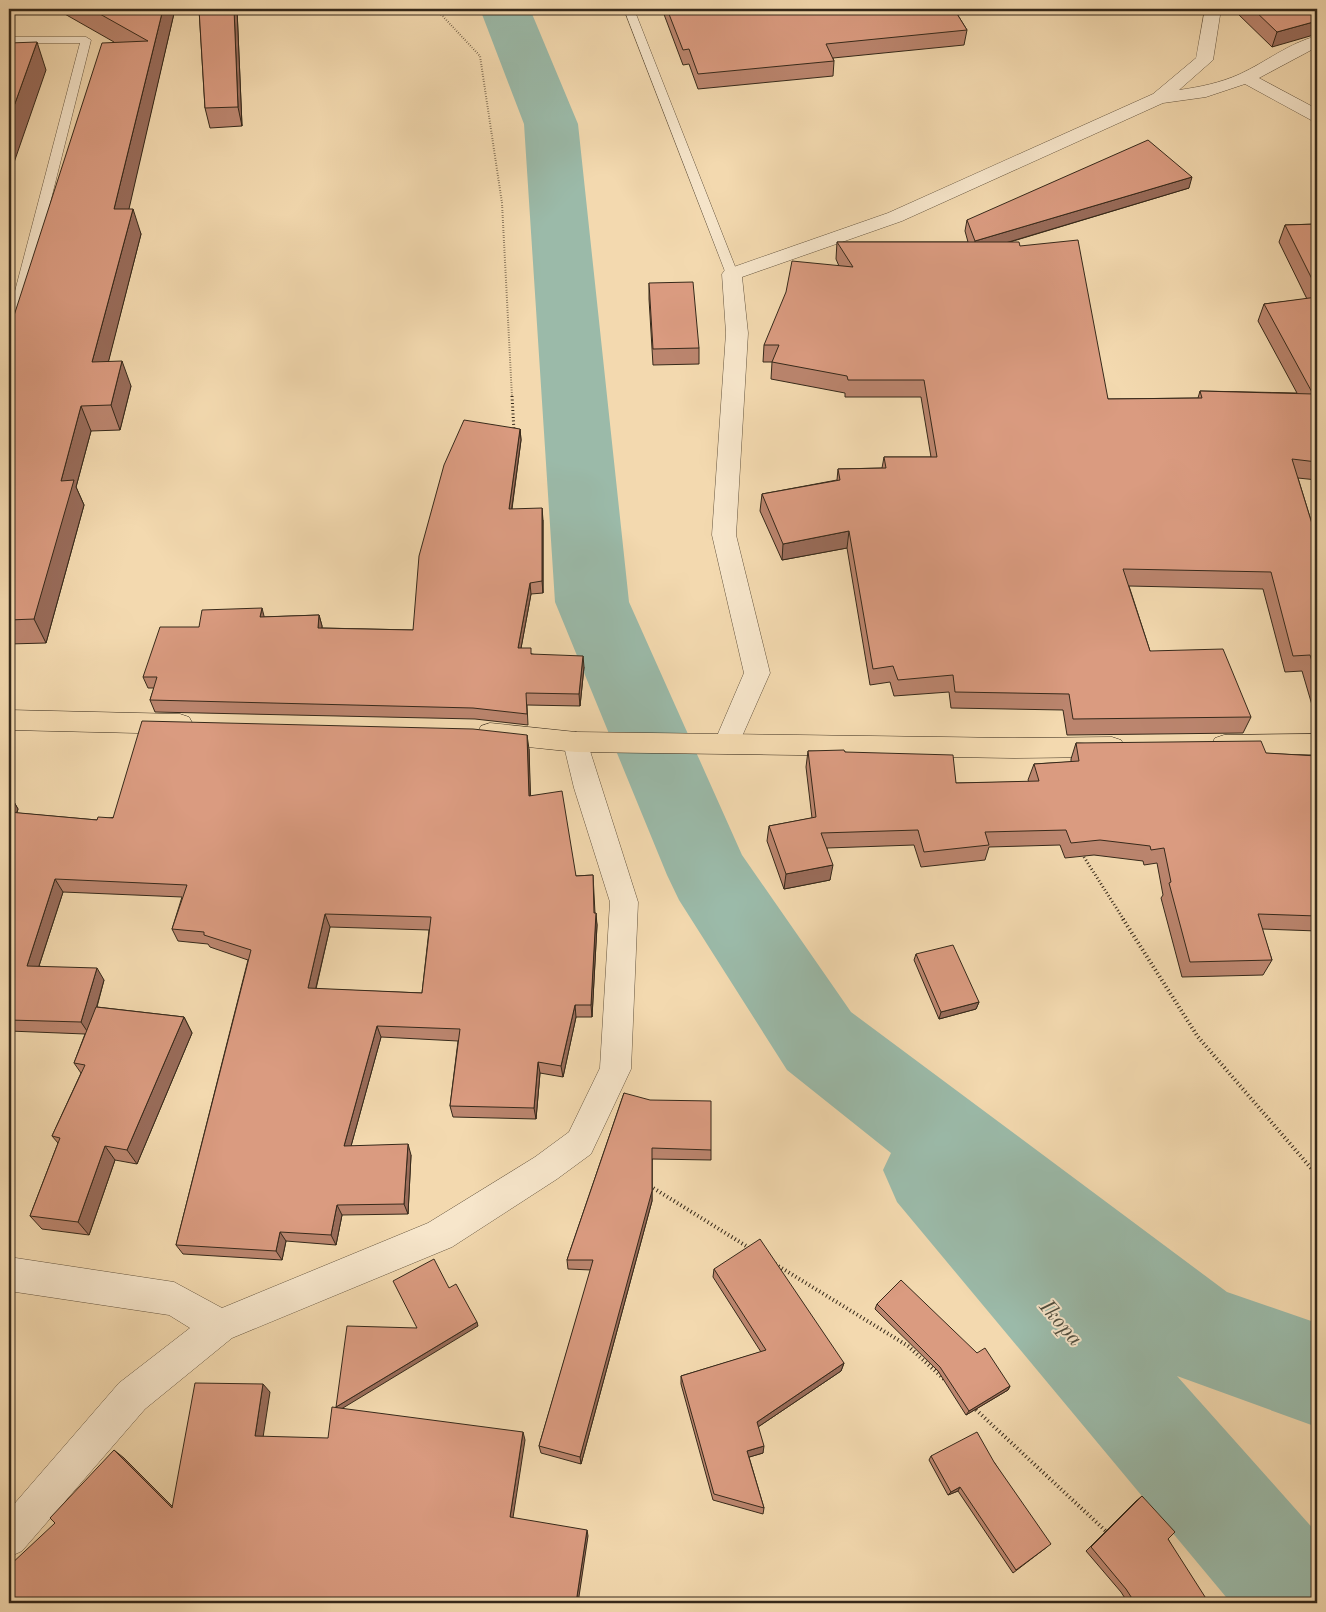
<svg xmlns="http://www.w3.org/2000/svg" width="1326" height="1612" font-family="'Old Standard TT',serif">
<style>
.lines{fill:none;stroke-linecap:round;stroke-linejoin:round}
.river{fill:#9bbaa9;fill-rule:evenodd}
.lane-casing{stroke:#65553f;stroke-width:1}
.street-casing{stroke:#65553f;stroke-width:1}
.primary-casing{stroke:#36291a;stroke-width:1}
.path-far2{stroke:#36291a;stroke-width:2;stroke-dasharray:0.5 2;stroke-linecap:butt}
.path-far1{stroke:#36291a;stroke-width:3;stroke-dasharray:1 2.5;stroke-linecap:butt}
.path{stroke:#36291a;stroke-width:4;stroke-dasharray:1 3;stroke-linecap:butt}
.lane{fill:#f7e6cb;fill-rule:evenodd}
.street{fill:#f7e6cb;fill-rule:evenodd}
.primary{fill:#f3d9af;fill-rule:evenodd}
.wall{fill:#bb856e;stroke:#36291a;fill-rule:evenodd}
.shaded-wall{fill:#996c5a;stroke:#36291a}
.building{fill:#da9b80;stroke:#36291a;fill-rule:evenodd}
.labels{text-anchor:middle;stroke-width:4;stroke-linejoin:round;paint-order:stroke}
.near-water-label{font-size:22px;font-style:italic;fill:#4f4d3e;stroke:#f7e6cb}
</style>
<rect width="100%" height="100%" fill="#f3d9af"/>
<filter id="stains"><feTurbulence type="fractalNoise" baseFrequency=".004" numOctaves="4"/><feColorMatrix values="0 0 0 0 .2 0 0 0 0 .09 0 0 0 0 .02 0 0 0 .5 -.17"/></filter>
<radialGradient id="worn" r=".72"><stop offset=".6" stop-color="#630" stop-opacity="0"/><stop offset="1" stop-color="#630" stop-opacity=".3"/></radialGradient>
<g class="lines">
<!-- river -->
<path class="river" d="M480,9H530L578,124L629,602L742,855L851,1012L1227,1292L1317,1323V1427L1177,1376L1317,1533V1603H1231L897,1202L883,1170L891,1153L787,1070L679,900L667,875L555,602L524,124Z"/>
<defs>
<path id="lane" d="M624,9H634L738,274L737,277H727L726,274Z
M9,37H86L91,40L16,339L9,343V314L80,43H9Z"/>
<path id="street" d="M1205,9H1221L1213,60L1179,90C1200,87 1220,83 1240,74C1266,62 1289,43 1317,36V47L1259,78L1317,109V121L1311,120L1245,84L1206,97L1163,103L902,221L742,277L748,333L736,535L770,673L736,750L727,753L718,750L714,743L744,673L712,535L726,333L722,274L725,270L888,213L1153,94L1196,58Z
M576,732L585,735L638,902L631,1069L591,1154L557,1179L452,1247L232,1338L145,1409L22,1551L9,1557V1510L119,1383L190,1328L169,1315L9,1291V1257L174,1282L222,1308L428,1223L535,1157L569,1132L600,1068L610,902L574,788L563,742L567,735Z"/>
<path id="primary" d="M9,710L180,714L189,717L193,724L189,731L180,734L9,730Z
M490,723L576,732L1014,738L1112,737L1121,740L1125,747L1121,754L1112,757L1014,758L576,752L490,743L481,740L477,733L481,726Z
M1317,734V754L1224,755L1215,752L1211,745L1215,738L1224,735Z"/>
</defs>
<!-- lane casing -->
<use href="#lane" class="lane-casing"/>
<!-- street casing -->
<use href="#street" class="street-casing"/>
<!-- primary casing -->
<use href="#primary" class="primary-casing"/>
<!-- path-far2 -->
<path class="path-far2" d="M436,9L480,56L502,203L512,397"/>
<!-- path-far1 -->
<path class="path-far1" d="M512,396L514,431
M1082,854L1124,920"/>
<!-- path -->
<path class="path" d="M1123,919L1198,1037L1317,1175
M650,1186L751,1249
M775,1264L908,1346L945,1380
M973,1407L1109,1534"/>
<!-- lane -->
<use href="#lane" class="lane"/>
<!-- street -->
<use href="#street" class="street"/>
<!-- primary -->
<use href="#primary" class="primary"/>
</g>
<!-- wall -->
<path class="wall" d="M56,9H175L128,209L141,234L108,362L131,386L120,430L91,431L76,487L84,505L46,643L9,644V331L114,42Z
M199,9H237L242,126L210,128L205,108Z
M662,9H954L967,30L964,45L833,58L834,61L833,76L698,89L689,64L683,65Z
M1238,9H1317L1272,47L1237,13Z
M1189,188L1010,242L1020,246L1108,399L1198,398L1200,391L1297,393L1258,321L1264,304L1307,299L1279,242L1285,225L1317,224V480L1298,478L1317,540V722L1302,671L1285,672L1263,589L1129,586L1150,651L1251,717L1243,733L1067,735L1063,710L951,708L949,692L894,696L890,682L870,685L847,548L782,560L760,511L762,494L837,480L838,469L882,468L884,457H931L921,397H845V393L771,379L772,362H763L764,345L839,266L836,259L837,242H968L965,231L967,220Z
M649,283L699,348V364L653,365L649,299Z
M520,429L521,440L512,509L543,520V593L531,594L521,648L532,654L584,667L580,706L527,705L528,725L475,719L155,712L150,700L154,688H148L143,677L199,627L264,617L319,615L322,626V628L413,630Z
M1076,743L1317,756V931L1262,929L1272,960L1263,975L1182,977L1161,898L1163,895L1157,863L1144,865L1143,861L1094,855L1065,858L1060,845L989,847L985,860L921,867L914,845L827,848L830,880L784,889L767,841L769,826L812,818L806,767L808,751L845,752L956,783L1029,782L1028,780L1034,764L1071,762V759Z
M529,749L530,795L576,876L593,875L595,913L597,925L592,1017H576L563,1077L540,1073L536,1119L453,1117L450,1106L458,1041L381,1037L351,1146L411,1155L408,1214L342,1215L336,1245L286,1241L282,1260L183,1254L176,1245L248,960L210,947L208,944L178,941L172,929L182,897L63,892L39,966L104,980L97,1007L184,1017L192,1033L137,1164L115,1160L89,1235L42,1229L30,1216L58,1143L52,1136L81,1073L74,1063L85,1034L9,1031V795H10L18,809L17,813L97,820ZM330,927L429,930L422,993L316,989Z
M916,954L979,1002L976,1009L939,1019L914,960Z
M624,1093L711,1150V1160L652,1159V1201L581,1464L541,1453L539,1446L591,1270L568,1269L567,1260Z
M714,1269L844,1363L841,1371L758,1427L763,1453L749,1457L764,1508L763,1514L713,1500L681,1384V1376L761,1352L713,1277Z
M877,1304L1010,1386L1008,1390L966,1415L938,1371L875,1309Z
M931,1456L994,1462L1047,1547L1013,1573L958,1491L948,1495L929,1460Z
M1142,1496L1168,1539L1203,1603H1128L1121,1592L1086,1551L1136,1501Z"/>
<!-- shaded-wall -->
<path class="shaded-wall" d="M163,9H175L123,235L114,209Z
M234,9H237L242,126L238,107Z
M1317,21V34L1272,47L1277,32Z
M37,42L46,70L9,177V120Z
M1192,177L1189,188L972,253L975,241Z
M133,209L141,234L102,387L92,362Z
M122,361L131,386L120,430L111,405Z
M81,406L91,431L76,487L84,505L46,643L34,619L61,481Z
M520,429L521,440L510,521L509,509Z
M542,508L543,520V593L542,581Z
M849,531L847,548L782,560L783,544Z
M530,583L531,594L519,659L518,648Z
M262,608L265,620L260,617Z
M319,615L322,626L321,640L318,628Z
M583,656L584,667L580,706L579,694Z
M527,735L529,749L531,809L529,796Z
M10,795L18,809L9,832V797Z
M833,865L830,880L784,889L786,874Z
M55,879L63,892L35,978L27,966Z
M596,913L597,925L592,1017L591,1005Z
M325,914L330,927L313,1000L308,988Z
M97,968L104,980L89,1034L81,1022Z
M979,1002L976,1009L939,1019L941,1012Z
M575,1005L576,1017L563,1077L561,1066Z
M184,1017L192,1033L137,1164L127,1150Z
M377,1026L381,1037L348,1157L344,1146Z
M538,1062L540,1073L536,1119L534,1108Z
M408,1144L411,1155L408,1214L404,1204Z
M105,1146L115,1160L89,1235L78,1222Z
M652,1159V1201L581,1464L580,1457Z
M337,1205L342,1215L336,1245L331,1235Z
M280,1232L286,1241L282,1260L276,1251Z
M477,1322L478,1326L338,1411L336,1407Z
M844,1363L841,1371L755,1429L757,1422Z
M263,1384L270,1392L262,1444L255,1436Z
M1010,1386L1008,1390L966,1415L969,1411Z
M523,1432L525,1440L512,1524L510,1517Z
M764,1446L763,1453L746,1458L747,1451Z
M114,1450L124,1458L181,1515L172,1508Z
M960,1487L958,1491L948,1495L951,1492Z
M587,1530L588,1536L578,1603H576Z"/>
<!-- building -->
<path class="building" d="M91,9H163L114,209H133L92,362L122,361L111,405L81,406L61,481L74,480L34,619L9,620V331L102,43L148,41Z
M199,9H234L238,107L205,108Z
M667,9H954L967,30L826,44L834,61L698,74L689,49L683,50Z
M1253,9H1317V21L1277,32Z
M37,42L9,120V43Z
M1148,140L1192,177L975,241L967,220Z
M1317,224V289L1285,225Z
M1078,240L1108,399L1202,398L1200,391L1313,394L1264,304L1317,297V462L1292,459L1317,540V677L1310,655L1293,656L1271,572L1123,569L1150,651L1223,649L1251,717L1073,719L1069,694L955,692L953,675L898,680L893,666L873,669L849,531L783,544L762,494L840,480L838,469L886,468L884,457H937L924,380H848L847,376L772,362L779,345H764L786,292L792,261L853,267L837,242H1019L1020,246Z
M693,282L699,348L653,349L649,283Z
M464,420L520,429L509,509L542,508V581L530,583L518,648H531V654L583,656L579,694L526,693L527,714L473,708L150,700L157,677H143L160,627H199L202,610L262,608L260,617L319,615L318,628L413,630L419,556L444,465Z
M142,721L473,729L527,735L529,796L562,791L576,876L593,875L594,913H596L591,1005H575L561,1066L538,1062L534,1108L450,1106L460,1029L377,1026L344,1146L408,1144L404,1204L337,1205L331,1235L280,1232L276,1251L176,1245L251,950L204,935V932L172,929L187,885L55,879L27,966L97,968L81,1022L9,1020V812L97,820L98,817L113,818ZM325,914L431,917L422,993L308,988Z
M1261,741L1266,753L1317,756V916L1258,914L1272,960L1190,962L1169,883L1171,882L1164,848L1151,850L1150,846L1100,840L1071,843L1066,830L985,832L989,845L924,852L918,830L821,833L833,865L786,874L769,826L816,817L808,751L844,750L845,752L953,755L956,783L1039,781L1034,764L1079,761L1076,743Z
M953,945L979,1002L941,1012L916,954Z
M96,1007L184,1017L127,1150L105,1146L78,1222L30,1216L60,1138L52,1136L85,1065L74,1063Z
M624,1093L650,1100L711,1101V1150L652,1148V1191L580,1457L539,1446L593,1260H567Z
M760,1239L844,1363L757,1422L764,1446L747,1451L764,1508L714,1494L681,1376L766,1350L714,1269Z
M434,1259L449,1288L456,1284L477,1322L336,1407L347,1326L417,1328L393,1281Z
M901,1280L977,1353L985,1348L1010,1386L969,1411L940,1367L877,1304Z
M195,1383L263,1384L255,1436L328,1438L332,1407L523,1432L510,1517L587,1530L576,1603H218L219,1598L214,1603H9V1566L55,1523L50,1518L114,1450L172,1508Z
M977,1432L994,1462L1051,1544L1016,1570L960,1487L951,1492L931,1456Z
M1142,1496L1175,1532L1168,1539L1207,1600L1203,1603H1135L1126,1589L1091,1547Z"/>
<g class="labels">
<!-- near-water labels -->
<g class="near-water-label">
<text transform="translate(1062 1322) rotate(49)" y="8">Ikopa</text>
</g>
</g>
<!-- margin -->
<rect width="1326" height="1612" fill="none" stroke="#f3d9af" stroke-width="30"/>
<rect x="10" y="10" width="1306" height="1592" fill="none" stroke="#36291a" stroke-width="2.5"/>
<rect x="15" y="15" width="1296" height="1582" fill="none" stroke="#36291a"/>
<rect width="100%" height="100%" filter="url(#stains)"/>
<rect width="100%" height="100%" fill="url(#worn)"/>
</svg>
